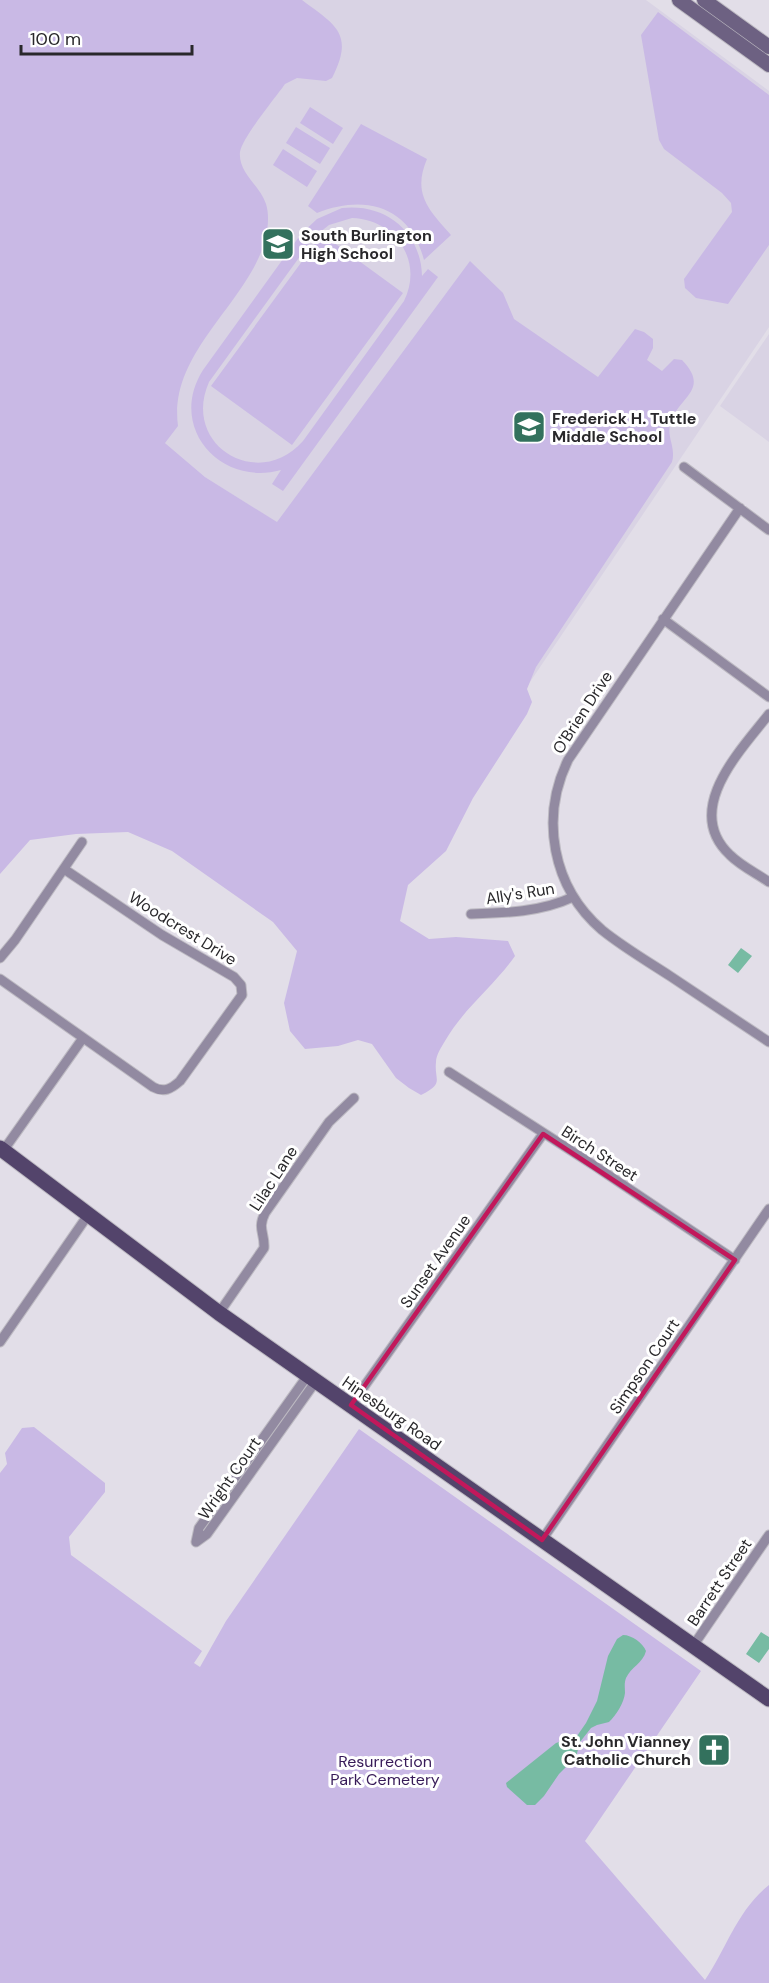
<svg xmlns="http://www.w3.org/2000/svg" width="769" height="1983" font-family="'DM Sans',sans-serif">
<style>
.built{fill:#d9d3e4}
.green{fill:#c9b9e5;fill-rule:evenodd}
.water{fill:#77bba3}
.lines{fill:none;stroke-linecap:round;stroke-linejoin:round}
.minor-casing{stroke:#bdbac2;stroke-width:11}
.secondary-casing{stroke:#bdbac2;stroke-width:16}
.primary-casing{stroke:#bdbac2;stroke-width:17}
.minor{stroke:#928aa1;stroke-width:9}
.secondary{stroke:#6d6182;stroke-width:14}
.primary{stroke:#53446b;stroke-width:15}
.marked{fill:none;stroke:#c2185b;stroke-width:4.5;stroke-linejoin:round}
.labels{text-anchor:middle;stroke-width:6;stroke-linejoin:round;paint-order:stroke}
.poi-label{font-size:16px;font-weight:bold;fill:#29282b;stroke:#fff;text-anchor:start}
.street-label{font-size:16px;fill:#29282b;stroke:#fff}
.park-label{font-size:16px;fill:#371a58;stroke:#fff}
</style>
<rect width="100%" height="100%" fill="#e2dee8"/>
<!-- built -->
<path class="built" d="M107,0H646L769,91V327L528,685L284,527L205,477L132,415Z
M769,334V442L720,406Z"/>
<!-- green -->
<path class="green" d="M0,0H302C335,25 355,33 332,78L326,81L297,78L285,84C276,97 242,138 240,152C238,173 260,185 266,204C271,220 266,242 259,257C234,313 169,359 178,426L165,443L205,477L277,522L470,261L503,293L514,319L598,377L635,329L644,332L653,339V348L647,360L662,371L674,359L682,360C712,391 676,397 670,425C667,438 676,448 672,462L536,667L527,689L532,702L527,714L473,798L446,851L408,885L400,921L429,939L456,937L508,941L515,956C494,986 464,1008 445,1041C442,1046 436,1055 436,1062C434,1081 445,1083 421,1095L409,1088L396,1078L372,1044L358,1040L338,1046L305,1049L290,1031L284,1003L297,951L273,922L172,851L128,832L76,834L30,840L0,874Z
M658,12L769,95V245L728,304L696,298L685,288L684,279L732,212L731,203L722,193L664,149L659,140L641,35Z
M310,107L343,128L333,144L300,123Z
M361,124L427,159C412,194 429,210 451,235L424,260C410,206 365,194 317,213L308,206Z
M296,127L330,148L320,164L286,143Z
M283,149L317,171L307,187L273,165Z
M342,208C386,203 421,232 422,276L428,269L438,277L283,491L272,484L281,470C220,487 167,427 203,370L301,234L317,219ZM352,218C395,219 424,261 404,301L303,441C258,492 181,445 209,382L314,237L329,225Z
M322,234L403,293L292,445L211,386Z
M34,1427L105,1483V1492L69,1537L71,1555L202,1651L194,1663L200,1667L226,1621L359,1429L701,1671L585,1841L705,1980C726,1949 738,1909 769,1885V1983H0V1473L7,1464L5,1453L22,1428Z"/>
<!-- water -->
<path class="water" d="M741,948L752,956L738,973L728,965Z
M761,1632L769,1637V1649L759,1663L746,1654Z
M623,1635C632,1635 643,1643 646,1651C643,1663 631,1667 626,1678C624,1684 625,1687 625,1693C624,1703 616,1715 609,1722L597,1725L591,1728L580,1742L576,1757L559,1774L544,1796L535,1805H527L507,1787L506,1783L556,1743L577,1736L586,1723L597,1701L608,1656L617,1639Z"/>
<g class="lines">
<defs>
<path id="minor" d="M684,467L769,530
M740,508L568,760C540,818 552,887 602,930C623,947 647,961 670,976C703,998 736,1020 769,1042
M663,619L769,697
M769,714C740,751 682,810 730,855C741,866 756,873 769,882
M471,914C505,913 541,912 573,897
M0,958L15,940L82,842
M0,979L153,1087C164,1093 171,1089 180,1081L242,995L241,985L234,977L162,935L64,869
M449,1072L595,1166L735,1260
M3,1151L83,1038
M219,1313L264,1248C265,1233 257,1229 265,1213L329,1122L354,1098
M0,1342L88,1215
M351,1405L543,1134
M542,1540L769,1209
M196,1542L199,1528L308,1375
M196,1542L207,1534L316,1381
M693,1646L769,1535"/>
<path id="secondary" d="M679,0L769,65
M704,0L769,47"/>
<path id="primary" d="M0,1148L219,1313L769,1699"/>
</defs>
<!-- minor casing -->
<use href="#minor" class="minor-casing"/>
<!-- secondary casing -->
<use href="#secondary" class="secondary-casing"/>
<!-- primary casing -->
<use href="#primary" class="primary-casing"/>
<!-- minor -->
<use href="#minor" class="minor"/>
<!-- secondary -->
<use href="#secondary" class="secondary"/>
<!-- primary -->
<use href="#primary" class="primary"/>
</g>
<!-- marked area -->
<path class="marked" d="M543,1134L735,1260L542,1540L351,1405Z"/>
<!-- icons -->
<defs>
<symbol id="school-square" viewBox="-11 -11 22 22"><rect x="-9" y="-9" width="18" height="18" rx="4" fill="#33715d" stroke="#fff"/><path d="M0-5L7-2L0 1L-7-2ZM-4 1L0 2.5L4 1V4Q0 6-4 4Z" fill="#fff"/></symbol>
<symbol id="church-square" viewBox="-11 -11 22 22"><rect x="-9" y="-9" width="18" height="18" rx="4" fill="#33715d" stroke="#fff"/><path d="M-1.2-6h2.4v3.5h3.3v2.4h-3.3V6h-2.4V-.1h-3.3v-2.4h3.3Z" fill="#fff"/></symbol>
</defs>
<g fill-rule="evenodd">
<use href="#school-square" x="259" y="225" width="38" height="38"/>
<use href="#school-square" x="510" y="408" width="38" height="38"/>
<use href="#church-square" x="695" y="1731" width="38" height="38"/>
</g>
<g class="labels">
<!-- poi labels -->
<g class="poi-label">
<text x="301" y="241">South Burlington<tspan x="301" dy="18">High School</tspan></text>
<text x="552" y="424">Frederick H. Tuttle<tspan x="552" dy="18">Middle School</tspan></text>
<text x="691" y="1747" text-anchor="end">St. John Vianney<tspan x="691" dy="18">Catholic Church</tspan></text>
</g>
<!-- street labels -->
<g class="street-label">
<text transform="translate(582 712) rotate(-57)" y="6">O'Brien Drive</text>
<text transform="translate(520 893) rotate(-9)" y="6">Ally's Run</text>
<text transform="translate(183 928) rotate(32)" y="6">Woodcrest Drive</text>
<text transform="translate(600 1153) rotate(33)" y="6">Birch Street</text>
<text transform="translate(273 1178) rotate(-57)" y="6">Lilac Lane</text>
<text transform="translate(435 1261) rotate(-55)" y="6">Sunset Avenue</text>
<text transform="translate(644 1366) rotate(-56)" y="6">Simpson Court</text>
<text transform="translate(392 1413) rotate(35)" y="6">Hinesburg Road</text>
<text transform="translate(229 1478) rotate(-55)" y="6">Wright Court</text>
<text transform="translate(719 1582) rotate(-56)" y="6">Barrett Street</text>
</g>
<!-- park labels -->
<g class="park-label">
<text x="385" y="1767">Resurrection<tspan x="385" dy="18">Park Cemetery</tspan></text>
</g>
</g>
<!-- scale -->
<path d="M21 45v9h171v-9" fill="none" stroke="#29282b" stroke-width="3"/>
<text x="30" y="45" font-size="18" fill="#29282b" stroke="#ffffff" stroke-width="4.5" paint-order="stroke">100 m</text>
</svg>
